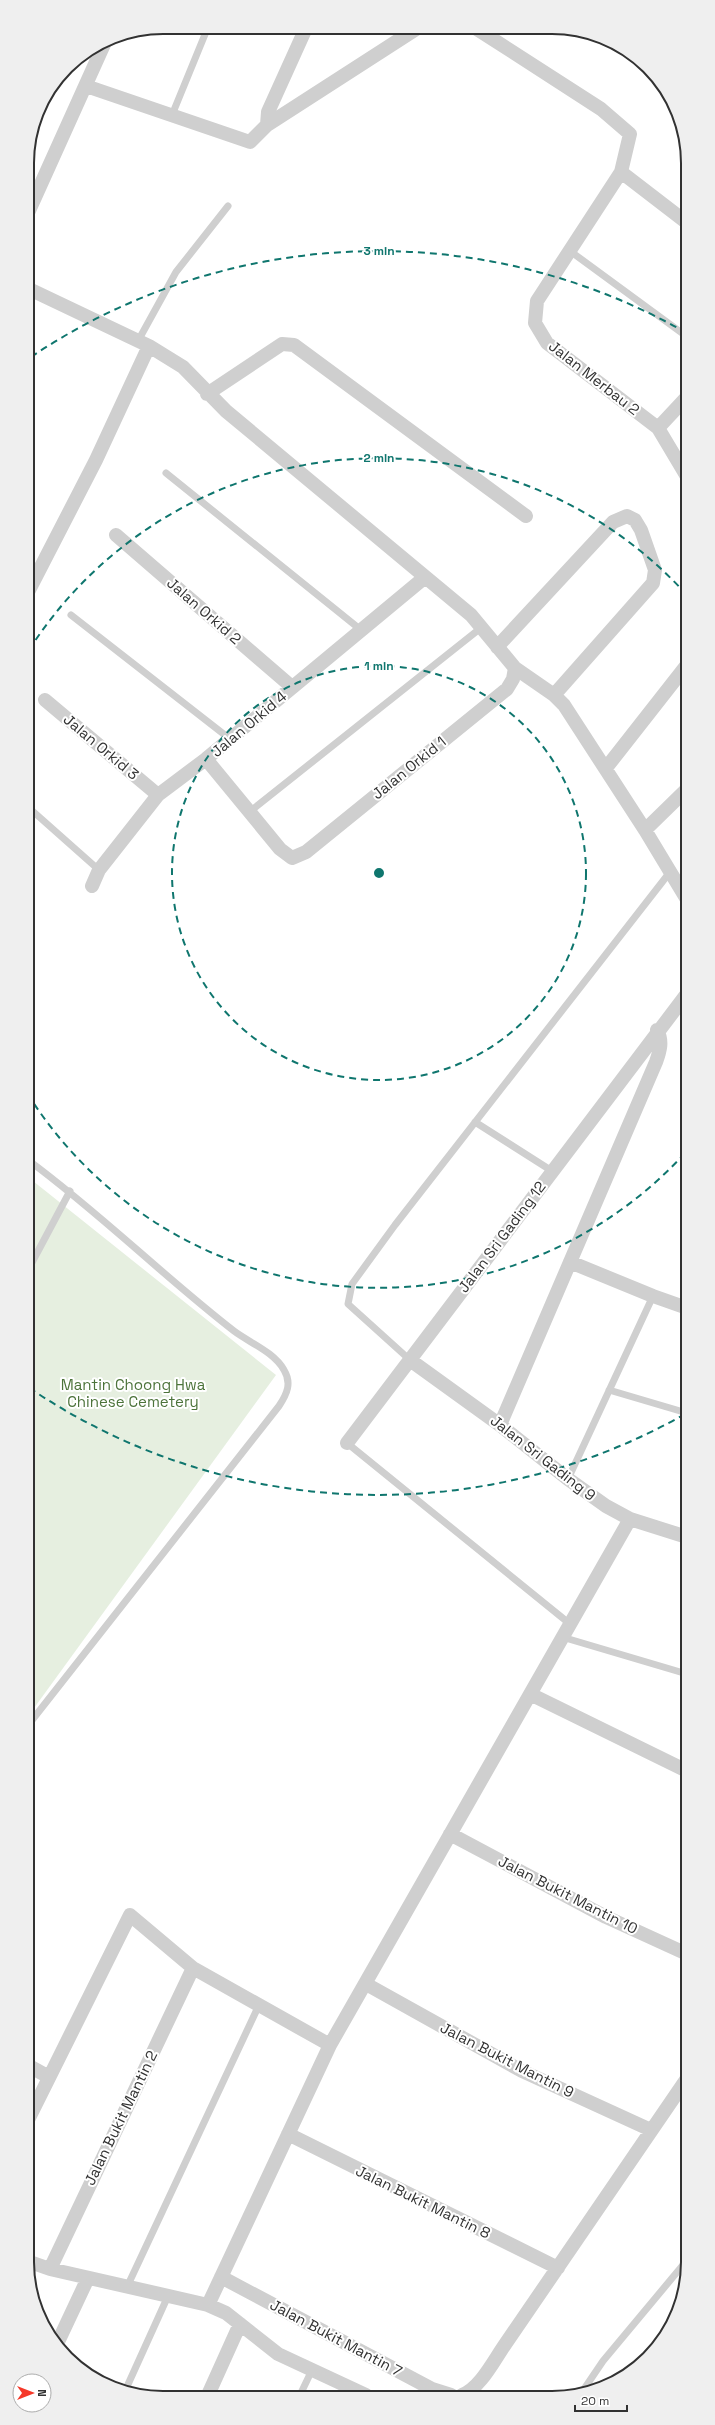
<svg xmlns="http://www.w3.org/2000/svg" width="715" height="2425" font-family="'Space Grotesk',sans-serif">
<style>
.green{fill:#e6efe0}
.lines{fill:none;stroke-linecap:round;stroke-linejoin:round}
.service{stroke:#cfcfcf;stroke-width:7}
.minor{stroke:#cfcfcf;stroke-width:14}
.ring{fill:none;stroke:#0f766e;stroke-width:2;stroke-dasharray:7 5}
.labels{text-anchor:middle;stroke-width:4;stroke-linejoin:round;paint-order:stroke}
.street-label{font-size:15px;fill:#323232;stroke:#fff}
.park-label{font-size:15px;fill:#4c733a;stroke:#fff}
.rim{fill:none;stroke:#323232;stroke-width:2}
.centre{fill:#0f766e;stroke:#fff;stroke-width:2}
.ring-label{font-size:12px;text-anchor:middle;font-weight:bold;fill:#0f766e;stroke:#fff;stroke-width:4;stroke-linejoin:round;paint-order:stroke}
</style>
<rect width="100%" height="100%" fill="#fff"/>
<!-- green -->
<path class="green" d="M28,1177L276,1375L29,1715Z"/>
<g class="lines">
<!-- service -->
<path class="service" d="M172,115L208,27
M570,251L686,336
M138,341L176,272L228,206
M166,473L361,630
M71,615L230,739
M28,807L99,870
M248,813L482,627
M475,1122L552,1171
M28,1160C100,1213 163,1276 234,1331C250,1343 274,1352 284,1370C292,1383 287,1394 279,1406L29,1724
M28,1270L70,1191
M410,1360L348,1304L352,1284L395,1225L670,872
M609,1390L687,1413
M347,1443L570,1624
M568,1479L653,1296
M562,1637L687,1674
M127,2287L259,2005
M125,2391L168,2296
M300,2395L312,2370
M580,2395L603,2361L688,2259"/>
<!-- minor -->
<path class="minor" d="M477,29L601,109L630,134L621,172L537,301L535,323L547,343L658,428L686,475
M86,86L250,142L267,125L416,29
M267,125L268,112L306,28
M621,172L686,222
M27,215L105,42
M27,288L149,346L183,367L226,411L471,615L515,668L554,695L564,705L645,830L686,898
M207,394L282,344L294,345L526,516
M658,428L686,398
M116,535L292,687
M28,592L96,460L149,346
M497,647L613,522L627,516L635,520L641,530L655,570L653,583L554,695
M45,700L158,795
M206,759L280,849L292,858L306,852L507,689L513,679L515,668
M606,768L686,666
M645,830L686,790
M92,886L99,870L158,795L206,759L424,578
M570,1262L653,1296L687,1308
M410,1360L500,1425L568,1479L606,1506L630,1519L687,1537
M500,1425L656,1062C660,1051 663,1041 657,1030
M347,1443L686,995
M530,1694L687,1771
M450,1834L606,1917L687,1954
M366,1984L522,2071L651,2130
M29,2066L49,2077
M29,2118L130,1915L193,1968L330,2045
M288,2134L558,2268
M30,2262L50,2269L208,2305L226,2313L278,2354L366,2395
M50,2269L193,1968
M221,2277L432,2389L451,2395
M208,2305L330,2045L630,1519
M57,2344L88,2278
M208,2395L240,2324
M462,2395C480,2388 493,2362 504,2346L688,2077"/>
</g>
<!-- distance rings -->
<g class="ring">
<circle cx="379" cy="873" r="207"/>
<path d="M685 1153A415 415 0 0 1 29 1096M29 650A415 415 0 0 1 685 593"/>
<path d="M685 1414A622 622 0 0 1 31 1389M31 357A622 622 0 0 1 685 332"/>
</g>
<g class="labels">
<!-- street labels -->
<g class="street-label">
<text transform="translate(594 378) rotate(38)" y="5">Jalan Merbau 2</text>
<text transform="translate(204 611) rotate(41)" y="5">Jalan Orkid 2</text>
<text transform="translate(249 724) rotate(-40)" y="5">Jalan Orkid 4</text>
<text transform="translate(101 747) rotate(40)" y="5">Jalan Orkid 3</text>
<text transform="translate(409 768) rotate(-39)" y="5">Jalan Orkid 1</text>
<text transform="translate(502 1237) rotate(-53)" y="5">Jalan Sri Gading 12</text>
<text transform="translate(543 1458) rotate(38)" y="5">Jalan Sri Gading 9</text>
<text transform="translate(568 1895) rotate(27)" y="5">Jalan Bukit Mantin 10</text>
<text transform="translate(507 2060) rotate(27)" y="5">Jalan Bukit Mantin 9</text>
<text transform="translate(121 2118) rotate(-64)" y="5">Jalan Bukit Mantin 2</text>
<text transform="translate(423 2202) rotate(26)" y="5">Jalan Bukit Mantin 8</text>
<text transform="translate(336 2338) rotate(28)" y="5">Jalan Bukit Mantin 7</text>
</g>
<!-- park labels -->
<g class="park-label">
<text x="133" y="1390">Mantin Choong Hwa<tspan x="133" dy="17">Chinese Cemetery</tspan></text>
</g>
</g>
<!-- crop -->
<path d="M0 0H715V2425H0ZM163 34H552A129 129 0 0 1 681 163V2262A129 129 0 0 1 552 2391H163A129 129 0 0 1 34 2262V163A129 129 0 0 1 163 34Z" fill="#efefef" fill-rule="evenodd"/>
<path class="rim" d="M163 34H552A129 129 0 0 1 681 163V2262A129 129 0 0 1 552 2391H163A129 129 0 0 1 34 2262V163A129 129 0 0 1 163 34Z"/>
<circle cx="379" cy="873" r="6" class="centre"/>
<g class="ring-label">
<text x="379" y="255">3 min</text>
<text x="379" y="462">2 min</text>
<text x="379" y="670">1 min</text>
</g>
<!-- north arrow -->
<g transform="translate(32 2393) rotate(90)"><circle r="19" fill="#ffffff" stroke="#adadad"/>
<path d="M0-3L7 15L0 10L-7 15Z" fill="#f53829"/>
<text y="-6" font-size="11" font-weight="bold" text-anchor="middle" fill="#323232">N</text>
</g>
<!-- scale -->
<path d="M575 2405v6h52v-6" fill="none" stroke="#323232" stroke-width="2"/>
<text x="581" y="2405" font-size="12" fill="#323232" stroke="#ffffff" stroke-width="3" paint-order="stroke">20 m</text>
</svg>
